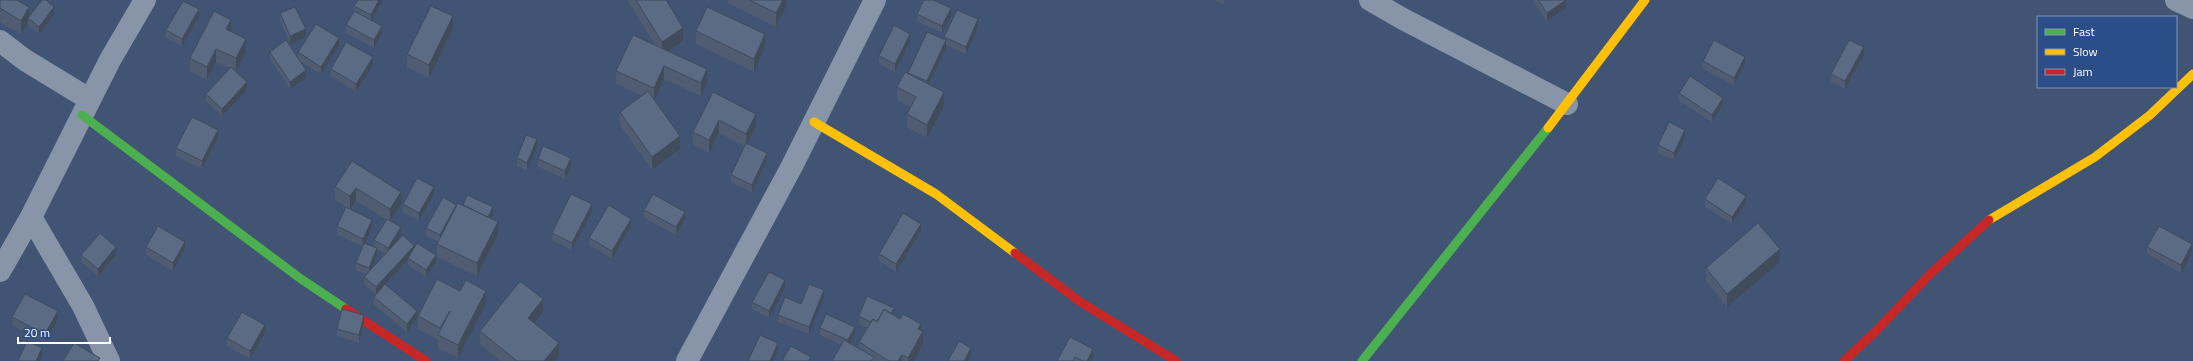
<svg xmlns="http://www.w3.org/2000/svg" width="2193" height="361" font-family="'Titillium Web',sans-serif">
<style>
.lines{fill:none;stroke-linecap:round;stroke-linejoin:round}
.street{stroke:#8895a9;stroke-width:22}
.fast{stroke:#4caf50;stroke-width:9}
.slow{stroke:#ffc107;stroke-width:9}
.jam{stroke:#c62828;stroke-width:9}
.wall{fill:#4f5c72;fill-rule:evenodd}
.shaded-wall{fill:#404b5c}
.building{fill:#5c6b84;stroke:#404b5c}
</style>
<rect width="100%" height="100%" fill="#415473"/>
<g class="lines">
<!-- street -->
<path class="street" d="M1370,0L1403,19L1567,104
M2176,0L2193,8
M0,41L25,60L89,99
M31,217L83,306L109,361
M0,271L31,217L110,60L145,0
M687,361L792,166L875,0"/>
<!-- fast -->
<path class="fast" d="M82,115L301,279L346,309
M1362,361L1548,128"/>
<!-- slow -->
<path class="slow" d="M814,122L936,194L1015,253
M1548,128L1645,0
M1989,220L2095,157L2150,115L2193,74"/>
<!-- jam -->
<path class="jam" d="M1015,253L1079,301L1176,361
M346,309L426,361
M1844,361L1876,331L1930,274L1989,220"/>
</g>
<!-- wall -->
<path class="wall" d="M0,0L20,2L29,16L54,15L39,34L28,25V22L21,34L0,22Z
M382,0V2L372,21L382,33L374,48L346,33V25L354,11V6Z
M627,0H666L683,41L668,51L707,82L701,96L664,79L654,100L680,149L652,170L620,125V112L642,96L616,84V71L656,46Z
M728,0H786V7L776,27L728,3Z
M1213,0H1225L1223,4Z
M1532,0H1565L1566,8L1547,21Z
M280,13L306,37L290,44L280,21Z
M917,14L951,16L942,33L917,21Z
M199,17L182,46L166,38V30Z
M978,27L966,54L946,45V48L929,85L944,106L927,138L907,127V114L910,107L897,100V87L908,74V73L944,40V37Z
M453,29L429,78L407,67V54Z
M231,31L246,52L236,71L247,90L222,116L206,101V94L229,68L216,62L207,80L190,71V58Z
M696,31L765,47L754,72L696,44Z
M910,41L895,72L879,64V56Z
M339,46L321,74L301,62L306,78L290,89L270,59V52L298,57V52Z
M1864,55L1845,89L1831,82V74Z
M1703,61L1745,64L1734,85L1703,69Z
M373,65L356,92L331,76V69Z
M713,92L756,127L748,144L767,160L752,192L731,183V175L744,146L719,133L709,153L693,145V132Z
M1679,93L1723,105L1712,122L1679,101Z
M218,138L202,169L176,156V148Z
M1685,138L1674,160L1658,153V145Z
M537,147L527,170L517,166V158Z
M538,159L571,166L565,179L538,167Z
M352,161L401,205L391,221L401,234L396,242L414,247L436,262L426,277L408,265V260L385,284L417,318L407,332L374,305V297L379,291L376,294L364,284V277L366,274L356,271V263L363,247L337,234V226L346,207L335,200V187ZM356,201L387,220L374,240V247L364,243L372,228L350,209ZM377,249L385,254L372,268L377,255Z
M434,194L419,221L403,212V204Z
M1705,199L1746,204L1732,224L1705,207Z
M456,205H463L493,215L491,219L498,235L477,276L437,257V244L438,242L426,235V228Z
M644,210L685,219L676,235L644,218Z
M592,212L572,250L552,240V233Z
M631,226L612,259L589,245V238Z
M921,231L896,272L879,261V254Z
M146,247L185,249L173,271L146,255Z
M2147,247L2192,252L2181,273L2147,254Z
M81,255H116L98,276L81,262Z
M1780,262L1727,307L1706,281V268Z
M785,288L769,318L752,309V302Z
M460,291L486,304L458,358L438,348V340L418,329V316Z
M824,298L809,334L778,322V315L801,304Z
M543,312L535,323L559,356L555,361H501L480,344V331Z
M894,315L921,330L923,344L914,361H832L841,345L820,335V328L855,334L850,344L859,349V342L868,328L859,324V316Z
M12,317L58,319L45,342L12,325Z
M364,322L359,343L337,336V329Z
M265,333L250,359L227,346V338Z
M1070,337L1093,357L1091,361H1057Z"/>
<!-- shaded-wall -->
<path class="shaded-wall" d="M379,0H382V2L371,22V15Z
M783,0H786V7L776,27V13Z
M1566,0V8L1547,21V13Z
M29,7V19L28,18V22L21,34V21Z
M54,7V15L39,34V27Z
M951,8V16L942,33V26Z
M199,9V17L182,46V39Z
M453,16V29L429,78V65Z
M978,19V27L966,54V47Z
M231,20V33L226,29Z
M382,26V33L374,48V40Z
M683,28V41L662,55V42Z
M306,29V37L290,44V36Z
M765,34V47L754,72V59Z
M910,34V41L895,72V64Z
M339,38V46L321,74V67Z
M246,39V52L236,71V58Z
M946,40V48L927,88V81Z
M1864,47V55L1845,89V81Z
M216,49V62L207,80V67Z
M373,57V65L356,92V84Z
M1745,57V64L1734,85V78Z
M664,66V79L654,101V88Z
M707,69V82L701,96V83Z
M306,70V78L290,89V82Z
M247,82V90L222,116V109Z
M944,92V106L927,138V125Z
M1723,98V105L1712,122V115Z
M756,114V127L746,147V134Z
M719,120V133L709,153V140Z
M218,130V138L202,169V161Z
M1685,130V138L1674,160V153Z
M680,136V149L652,170V157Z
M537,139V147L527,170V163Z
M767,153V160L752,192V185Z
M571,158V166L565,179V171Z
M434,187V194L419,221V213Z
M356,188V201L350,209V196Z
M401,192V205L390,222V209Z
M1746,196V204L1732,224V217Z
M592,204V212L572,250V243Z
M456,205L440,243V235Z
M493,207V215L487,227V220Z
M685,212V219L676,235V227Z
M631,219V226L612,259V251Z
M372,220V228L363,247V239Z
M498,222V235L477,276V263Z
M921,224V231L896,272V264Z
M401,227V234L388,256V248Z
M185,242V249L173,271V263Z
M2192,244V252L2181,273V265Z
M414,246V253L408,258V260L376,294V287Z
M116,247V255L98,276V269Z
M377,248V255L369,276V268Z
M1780,249V262L1727,307V294Z
M436,255V262L426,277V270Z
M785,280V288L769,318V311Z
M824,290V298L809,334V327Z
M486,291V304L458,358V345Z
M543,299V312L528,331V318Z
M894,308V315L889,318Z
M58,311V319L45,342V334Z
M417,311V318L407,332V324Z
M364,315V322L359,343V335Z
M921,324V335L923,331V344L914,361H908V358L918,329Z
M265,325V333L250,359V351Z
M855,327V334L848,348V340Z
M559,343V356L555,361H544Z
M778,343V350L773,361H770Z
M42,348V356L40,361H36Z
M971,348V355L968,361H964Z
M1093,349V357L1091,361H1087Z
M902,355V361H898Z"/>
<!-- building -->
<path class="building" d="M0,0H17L29,7L21,21L0,8Z
M42,0H46L54,7L39,27L28,18Z
M358,0H379L371,15L354,6Z
M636,0H666L683,28L662,42Z
M749,0H783L776,13Z
M924,0H933L951,8L942,26L917,14Z
M1538,0H1566L1547,13Z
M183,1L199,9L182,39L166,30Z
M431,6L453,16L429,65L407,54Z
M295,7L306,29L290,36L280,13Z
M707,7L765,34L754,59L696,31Z
M957,10L978,19L966,47L944,37Z
M214,11L231,20L226,29L246,39L236,58L216,49L207,67L190,58Z
M354,11L382,26L374,40L346,25Z
M316,24L339,38L321,67L298,52Z
M894,25L910,34L895,64L879,56Z
M927,32L946,40L927,81L908,73Z
M633,35L707,69L701,83L664,66L654,88L616,71Z
M286,40L306,70L290,82L270,52Z
M1714,40L1745,57L1734,78L1703,61Z
M1849,40L1864,47L1845,81L1831,74Z
M346,42L373,57L356,84L331,69Z
M231,67L247,82L222,109L206,94Z
M905,72L944,92L927,125L907,114L916,97L897,87Z
M1690,76L1723,98L1712,115L1679,93Z
M648,91L680,136L652,157L620,112Z
M713,92L756,114L746,134L719,120L709,140L693,132Z
M192,117L218,130L202,161L176,148Z
M1669,122L1685,130L1674,153L1658,145Z
M526,135L537,139L527,163L517,158Z
M746,143L767,153L752,185L731,175Z
M543,146L571,158L565,171L538,159Z
M352,161L401,192L390,209L356,188L350,196L335,187Z
M417,178L434,187L419,213L403,204Z
M1718,178L1746,196L1732,217L1705,199Z
M571,194L592,204L572,243L552,233Z
M653,194L685,212L676,227L644,210Z
M467,195L493,207L488,217L463,205Z
M443,197L456,205L440,235L426,228Z
M458,203L498,222L477,263L437,244Z
M609,205L631,219L612,251L589,238Z
M346,207L372,220L363,239L337,226Z
M903,213L921,224L896,264L879,254Z
M387,219L401,227L388,248L374,240Z
M1758,223L1780,249L1727,294L1706,268Z
M158,226L185,242L173,263L146,247Z
M2159,226L2192,244L2181,265L2147,247Z
M100,233L116,247L98,269L81,255Z
M403,235L414,246L376,287L364,277Z
M364,243L377,248L369,268L356,263Z
M417,243L436,255L426,270L408,258Z
M769,272L785,280L769,311L752,302Z
M437,279L460,291L466,280L486,291L458,345L438,335L450,311L440,328L418,316Z
M520,281L543,299L528,318L559,343L544,361H517L480,331Z
M385,284L417,311L407,324L374,297Z
M809,284L824,290L809,327L778,315L785,297L801,304Z
M25,294L58,311L45,334L12,317Z
M867,296L894,308L891,314L884,309L877,322L873,319L871,322L859,316Z
M342,309L364,315L359,335L337,329Z
M884,309L900,319L903,314L921,324L918,329L923,331L908,358L902,355L898,361H889L859,342L873,319L877,322Z
M242,312L265,325L250,351L227,338Z
M826,314L855,327L848,340L820,328Z
M760,335L778,343L770,361H748Z
M1070,337L1093,349L1087,361H1083L1075,357L1073,361H1057Z
M844,340L874,357L871,361H832Z
M27,341L42,348L36,361H18Z
M959,341L971,348L964,361H948Z
M74,343L100,358L98,361H63Z
M791,346L811,357L809,361H782Z"/>
<!-- legend -->
<rect x="2037" y="16" width="140" height="72" fill="#2c4e88" stroke="#8095b8"/>
<rect x="2045" y="29" width="20" height="6" fill="#4caf50" stroke="#8095b8"/>
<text x="2073" y="36" font-size="12" fill="#ffffff">Fast</text>
<rect x="2045" y="49" width="20" height="6" fill="#ffc107" stroke="#8095b8"/>
<text x="2073" y="56" font-size="12" fill="#ffffff">Slow</text>
<rect x="2045" y="69" width="20" height="6" fill="#c62828" stroke="#8095b8"/>
<text x="2073" y="76" font-size="12" fill="#ffffff">Jam</text>
<!-- scale -->
<path d="M18 337v6h92v-6" fill="none" stroke="#ffffff" stroke-width="2"/>
<text x="24" y="337" font-size="12" fill="#ffffff" stroke="#2c4e88" stroke-width="3" paint-order="stroke">20 m</text>
</svg>
